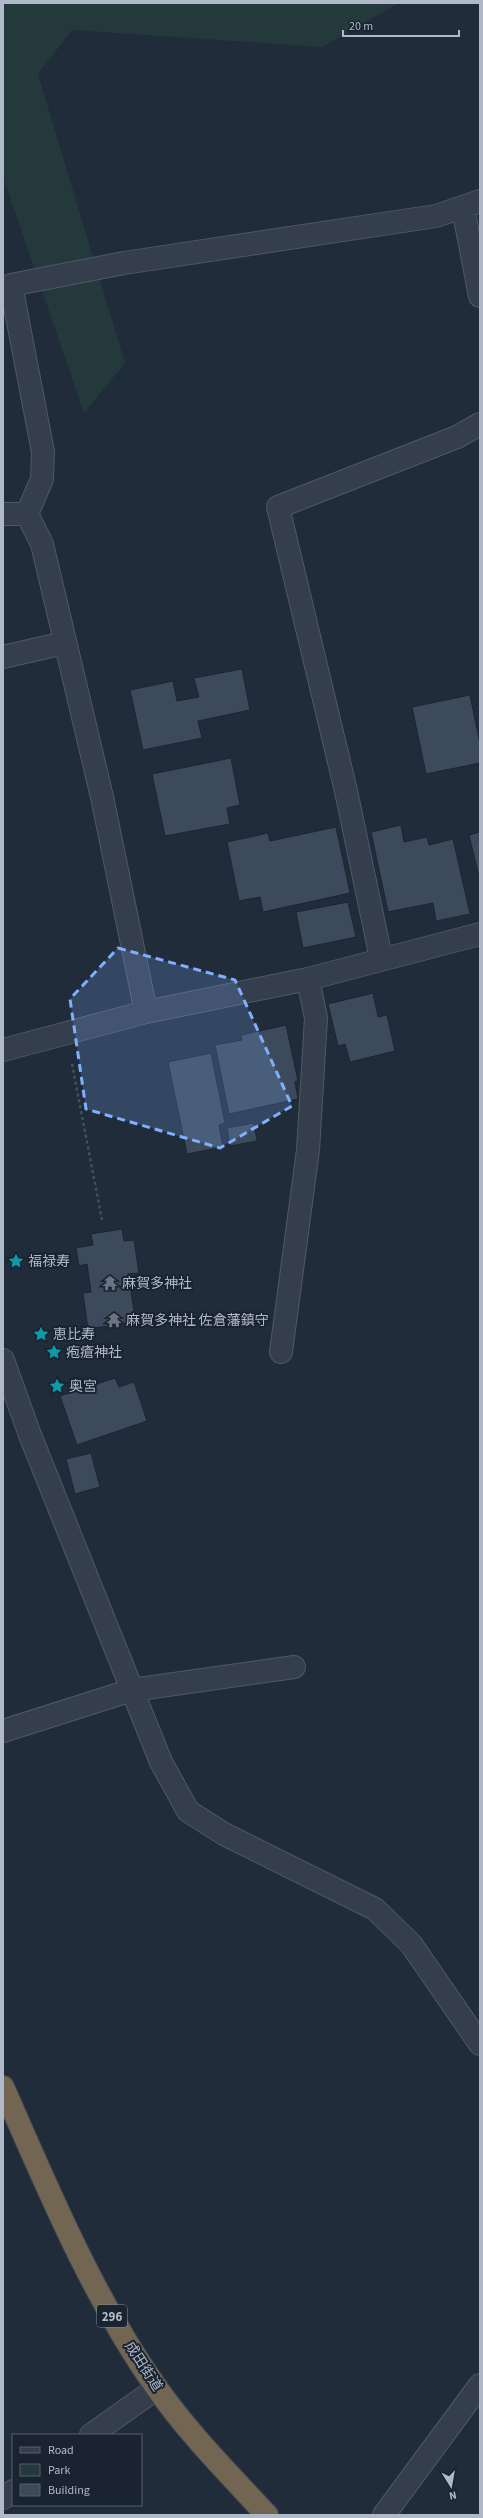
<svg xmlns="http://www.w3.org/2000/svg" width="483" height="2518" font-family="'Source Sans 3','Noto Sans JP',sans-serif">
<style>
.green{fill:#23393c}
.building{fill:#3c4a5b;stroke:#1c2532}
.lines{fill:none;stroke-linecap:round;stroke-linejoin:round}
.minor-casing{stroke:#4f5966;stroke-width:24}
.highway-casing{stroke:#3f4956;stroke-width:24}
.path{stroke:#3d5557;stroke-width:2.5;stroke-dasharray:3 3;stroke-linecap:butt}
.minor{stroke:#343e4c;stroke-width:22}
.highway{stroke:#726551;stroke-width:22}
.marked{fill:#7faffe;fill-opacity:0.2;stroke:#7faffe;stroke-width:3;stroke-dasharray:8 5;stroke-linejoin:round}
.labels{text-anchor:middle;stroke-width:4;stroke-linejoin:round;paint-order:stroke}
.shield{fill:#1a2330;stroke:#828c9a;stroke-width:1}
.shield-label{font-size:13px;font-weight:bold;fill:#afb9c8}
.poi-label{font-size:14px;fill:#afb9c8;stroke:#1a2330;text-anchor:start}
.street-label{font-size:14px;fill:#afb9c8;stroke:#1a2330}
</style>
<rect width="100%" height="100%" fill="#212c3b"/>
<!-- green -->
<path class="green" d="M3,3H399L322,47L72,30L38,74L125,363L84,413L3,177Z"/>
<!-- building -->
<path class="building" d="M242,669L250,710L198,721L202,738L143,750L130,690L173,681L177,701L199,697L194,678Z
M470,695L480,744V763L426,774L412,707Z
M231,758L240,805L227,808L230,824L165,836L152,774Z
M401,825L404,842L427,837L429,845L453,839L470,914L436,921L433,903L388,912L371,832Z
M336,827L350,893L263,912L260,897L239,901L227,842L268,833L270,841Z
M480,832V881L469,835Z
M348,902L356,937L303,948L296,912Z
M373,993L378,1017L387,1015L395,1051L350,1062L345,1044L338,1046L328,1004Z
M286,1025L298,1081L295,1082L298,1099L229,1114L215,1045L242,1040L241,1035Z
M211,1053L225,1123L219,1125L223,1147L187,1154L168,1062Z
M254,1123L257,1141L230,1146L227,1128Z
M122,1229L124,1241L134,1240L139,1273L128,1274L136,1322L88,1329L83,1293L91,1292L87,1264L79,1266L76,1248L93,1245L91,1234Z
M115,1378L119,1387L134,1382L147,1421L77,1445L60,1396Z
M91,1453L100,1487L75,1494L66,1459Z"/>
<g class="lines">
<defs>
<path id="minor" d="M463,208L480,296
M3,514H27L42,544L102,797L146,1012
M27,514L42,479L43,452L11,285L124,263L436,216L480,201
M3,657L64,643
M381,958L346,791L278,507L457,437L480,424
M3,1050L146,1012L308,979L480,934
M281,1352L308,1150L316,1018L308,979
M3,1360L30,1435L161,1762L188,1811L224,1834L375,1909L411,1944L480,2044
M3,1731L132,1690L294,1667
M91,2435L157,2388
M3,2498L13,2491
M384,2515L480,2385"/>
<path id="highway" d="M3,2087C48,2189 92,2296 156,2387C189,2434 229,2474 267,2515"/>
</defs>
<!-- minor casing -->
<use href="#minor" class="minor-casing"/>
<!-- highway casing -->
<use href="#highway" class="highway-casing"/>
<!-- path -->
<path class="path" d="M72,1064L102,1220"/>
<!-- minor -->
<use href="#minor" class="minor"/>
<!-- highway -->
<use href="#highway" class="highway"/>
</g>
<!-- marked area -->
<path class="marked" d="M118,948L235,980L292,1106L220,1148L86,1109L70,999Z"/>
<!-- icons -->
<defs>
<symbol id="sight-bare" viewBox="-9 -9 18 18"><path d="M0-6L1.8-2.2L6-1.7L2.9 1.2L3.7 5.4L0 3.3L-3.7 5.4L-2.9 1.2L-6-1.7L-1.8-2.2Z" fill="#0f9aa8" stroke="#1a2330" stroke-width="2.5" paint-order="stroke"/></symbol>
<symbol id="temple-bare" viewBox="-9 -9 18 18"><path d="M0-6L5-2H3V0L6.5 2.5H4V6H1.5V3h-3V6H-4V2.5H-6.5L-3 0V-2H-5Z" fill="#6b7280" stroke="#1a2330" stroke-width="2.5" paint-order="stroke"/></symbol>
</defs>
<g fill-rule="evenodd">
<use href="#sight-bare" x="5" y="1250" width="22" height="22"/>
<use href="#temple-bare" x="99" y="1272" width="22" height="22"/>
<use href="#temple-bare" x="103" y="1309" width="22" height="22"/>
<use href="#sight-bare" x="30" y="1323" width="22" height="22"/>
<use href="#sight-bare" x="43" y="1341" width="22" height="22"/>
<use href="#sight-bare" x="46" y="1375" width="22" height="22"/>
</g>
<g class="labels">
<!-- shield labels -->
<rect class="shield" x="97" y="2305" width="30" height="22" rx="3"/>
<g class="shield-label">
<text x="112" y="2321">296</text>
</g>
<!-- poi labels -->
<g class="poi-label">
<text x="28" y="1266">福禄寿</text>
<text x="122" y="1288">麻賀多神社</text>
<text x="126" y="1325">麻賀多神社 佐倉藩鎮守</text>
<text x="53" y="1339">恵比寿</text>
<text x="66" y="1357">疱瘡神社</text>
<text x="69" y="1391">奥宮</text>
</g>
<!-- street labels -->
<g class="street-label">
<text transform="translate(144 2366) rotate(57)" y="5">成田街道</text>
</g>
</g>
<!-- border -->
<rect width="483" height="2518" fill="none" stroke="#afb9c8" stroke-width="8"/>
<!-- legend -->
<rect x="12" y="2434" width="130" height="72" fill="#1a2330" stroke="#565f6d"/>
<rect x="20" y="2447" width="20" height="6" fill="#343e4c" stroke="#565f6d"/>
<text x="48" y="2454" font-size="12" fill="#afb9c8">Road</text>
<rect x="20" y="2464" width="20" height="12" fill="#23393c" stroke="#565f6d"/>
<text x="48" y="2474" font-size="12" fill="#afb9c8">Park</text>
<rect x="20" y="2484" width="20" height="12" fill="#3c4a5b" stroke="#565f6d"/>
<text x="48" y="2494" font-size="12" fill="#afb9c8">Building</text>
<!-- north arrow -->
<g transform="translate(451 2486) rotate(169)" stroke="#1a2330" stroke-width="3" paint-order="stroke">
<path d="M0-3L7 15L0 10L-7 15Z" fill="#afb9c8"/>
<text y="-6" font-size="11" font-weight="bold" text-anchor="middle" fill="#afb9c8">N</text>
</g>
<!-- scale -->
<path d="M343 30v6h116v-6" fill="none" stroke="#afb9c8" stroke-width="2"/>
<text x="349" y="30" font-size="12" fill="#afb9c8" stroke="#1a2330" stroke-width="3" paint-order="stroke">20 m</text>
</svg>
